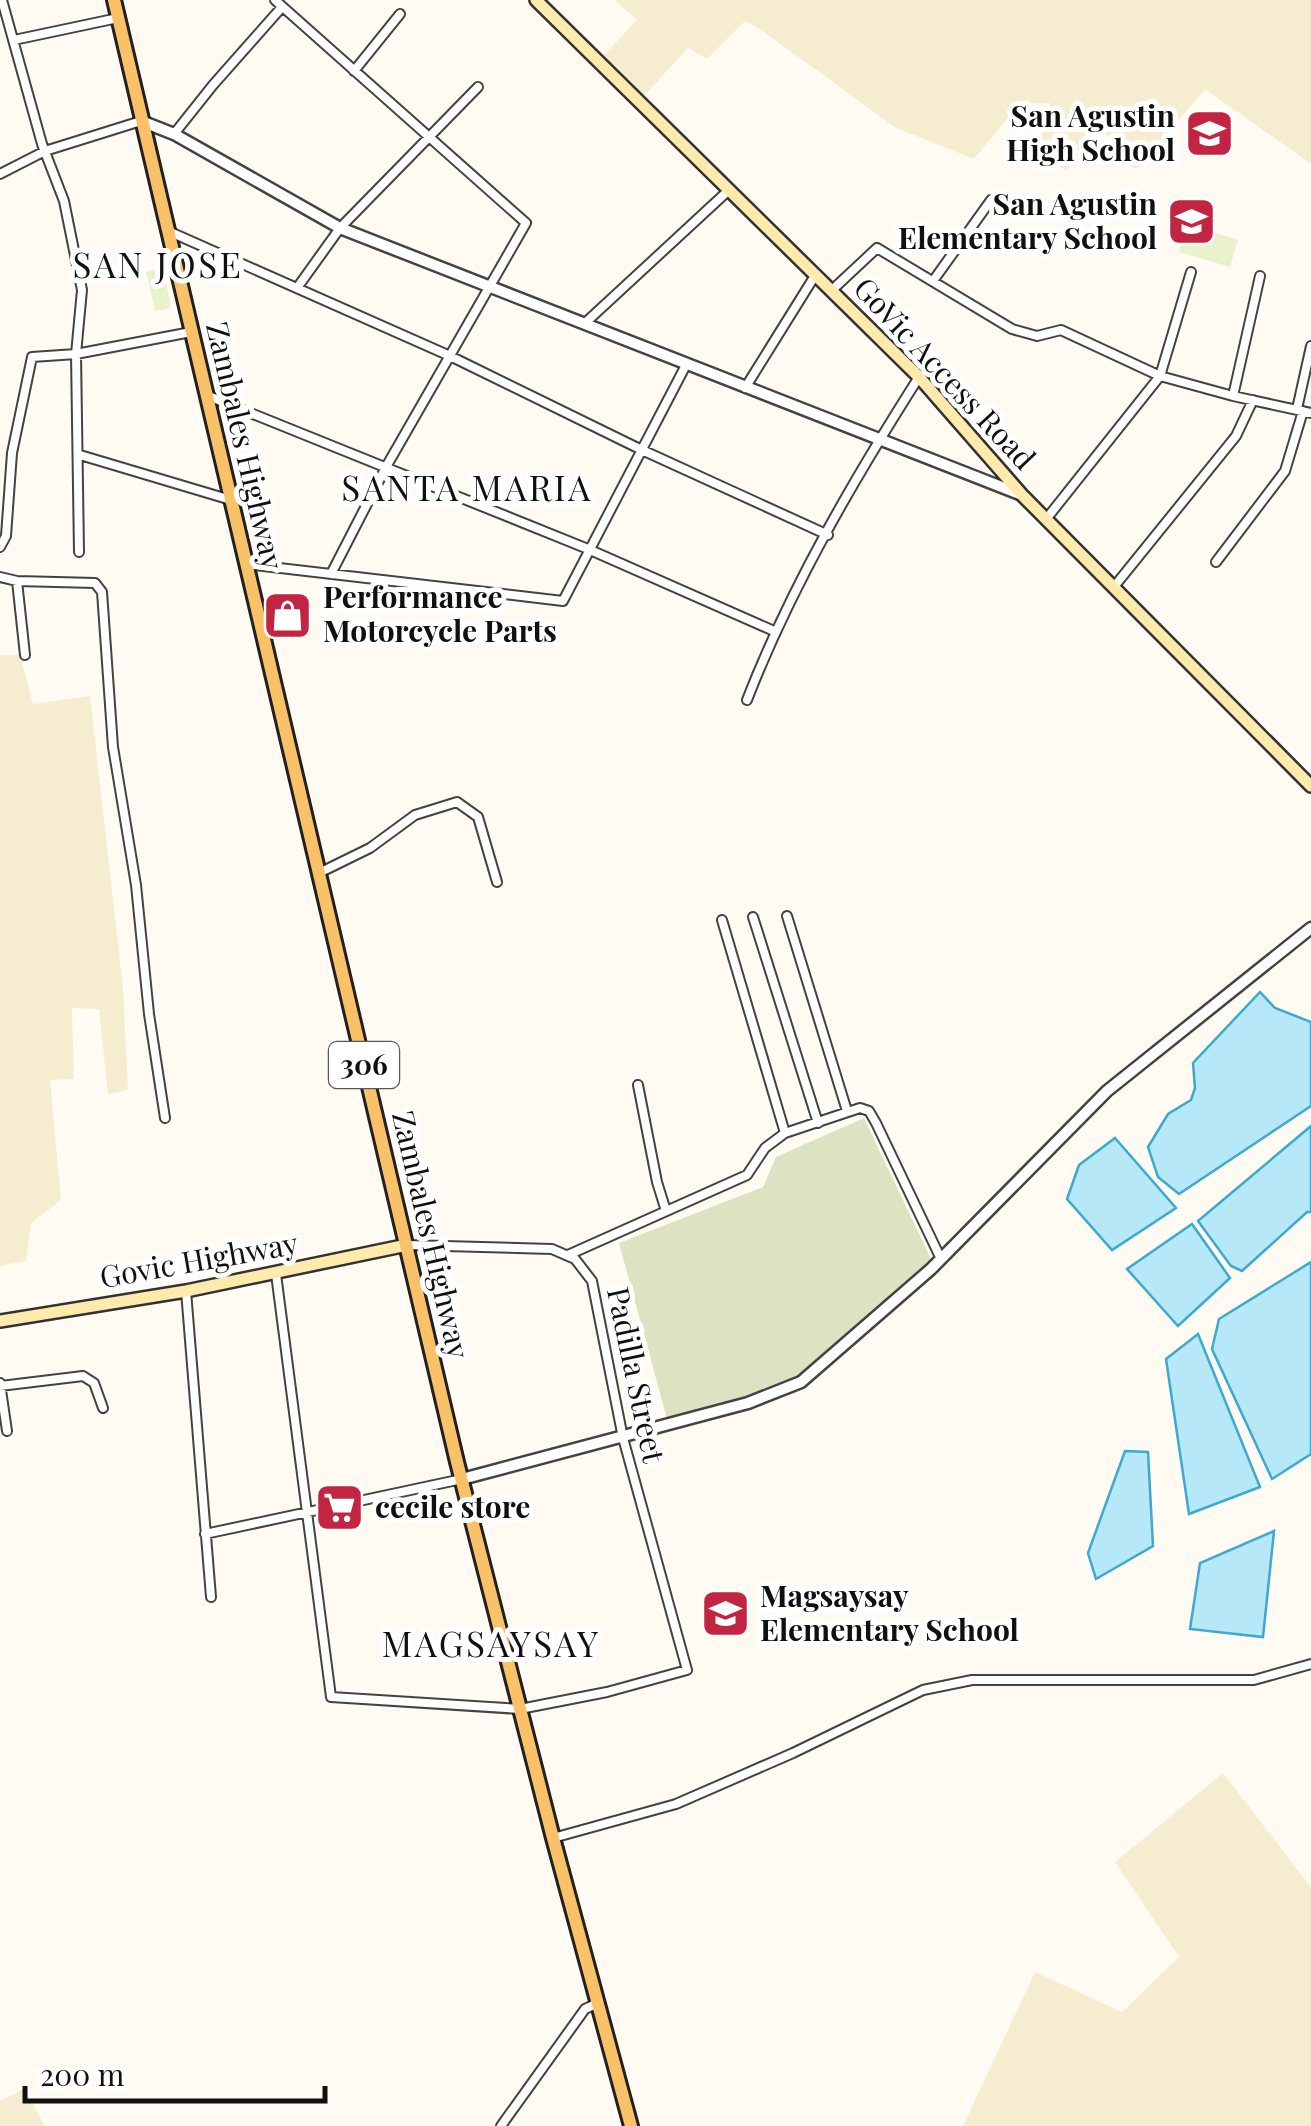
<svg xmlns="http://www.w3.org/2000/svg" width="1311" height="2126" font-family="'Playfair Display',serif">
<style>
.farmland{fill:#f6edd1}
.cemetery{fill:#dce2c2}
.pitch{fill:#eaf1cd}
.water{fill:#b6e8f7;stroke:#3ca9cf;stroke-width:2.5}
.lines{fill:none;stroke-linecap:round;stroke-linejoin:round}
.minor-casing{stroke:#434343;stroke-width:12}
.tertiary-casing{stroke:#434343;stroke-width:15}
.secondary-casing{stroke:#323232;stroke-width:16}
.primary-casing{stroke:#212121;stroke-width:18}
.minor{stroke:#fff;stroke-width:8}
.tertiary{stroke:#fff;stroke-width:10}
.secondary{stroke:#ffeaad;stroke-width:11}
.primary{stroke:#f9c268;stroke-width:12}
.labels{text-anchor:middle;stroke-width:10;stroke-linejoin:round;paint-order:stroke}
.shield{fill:#fff;stroke:#585858;stroke-width:2.5}
.shield-label{font-size:28px;font-weight:bold;fill:#101010}
.poi-label{font-size:30px;font-weight:bold;fill:#101010;stroke:#fff;text-anchor:start}
.street-label{font-size:30px;fill:#101010;stroke:#fff}
.quarter-label{font-size:35px;letter-spacing:2.5px;fill:#101010;stroke:#fff}
</style>
<rect width="100%" height="100%" fill="#fffbf2"/>
<!-- farmland -->
<path class="farmland" d="M615,0H1311V164L1205,89L1137,169L1118,162L1120,140L1099,132L1066,171L1038,149L1050,103H1020L974,159L896,128L764,32L745,21L707,59L688,48L644,96L603,56L637,20Z
M0,655H20L33,704L90,696L123,988L128,1090L108,1094L99,1009L72,1008L74,1079L50,1080L61,1200L31,1223L26,1261L0,1266Z
M1223,1773L1311,1887V2126H963L1035,1972L1122,2012L1179,1957L1115,1862Z
M24,2089L45,2126H0V2101Z"/>
<!-- cemetery -->
<path class="cemetery" d="M864,1118L931,1259L794,1383L667,1419L619,1243L763,1187L776,1157Z"/>
<!-- pitch -->
<path class="pitch" d="M1187,224L1238,240L1230,267L1179,252Z
M163,268L171,308L155,311L146,272Z"/>
<!-- water -->
<path class="water" d="M1260,992L1275,1008L1311,1022V1106L1179,1194L1158,1177L1148,1147L1168,1114L1191,1100L1195,1088L1193,1063Z
M1311,1126V1212H1307L1242,1271L1231,1266L1198,1221Z
M1115,1138L1176,1208L1112,1250L1067,1199L1079,1165Z
M1192,1224L1230,1278L1178,1326L1127,1269Z
M1311,1262V1454L1272,1479L1212,1349L1219,1319Z
M1198,1334L1260,1487L1189,1514L1166,1359Z
M1125,1451L1148,1452L1153,1546L1096,1579L1088,1553Z
M1274,1531L1263,1637L1190,1629L1200,1563Z"/>
<g class="lines">
<defs>
<path id="minor" d="M2,0L42,144L64,201L82,290L76,354L79,552
M275,0L526,223L386,467L331,574
M14,40L118,18
M354,71L400,14
M174,134L213,85L282,7
M0,174L45,151L141,121
M168,231L450,356L642,450L828,535
M933,281L991,200
M297,288L340,228L478,87
M831,291L877,248L1012,329L1037,336L1061,330L1160,376L1233,396L1311,413
M584,324L730,189
M745,388L816,274
M206,395L588,549L774,631
M1233,396L1260,276
M1297,409L1311,346
M80,455L231,500
M1047,518L1160,376L1191,272
M0,547L6,536L12,453L32,357L76,354L191,332
M1216,562L1285,471L1303,411
M246,564L563,601L686,365
M0,577L17,581L95,583L102,592L113,747L136,885L149,1014L165,1118
M17,581L25,655
M1113,588L1236,436L1253,400
M747,700C791,587 854,479 919,377
M319,873L370,848L415,815L457,802L478,817L497,882
M787,916L847,1111
M753,917L818,1123
M722,920L785,1133
M638,1085L657,1182L666,1211
M568,1255L747,1175L765,1148L785,1133L860,1108L869,1111L876,1123L941,1259
M276,1274L331,1697L520,1709L607,1692L687,1670L623,1438L592,1281L575,1259L552,1249L407,1245
M186,1291L211,1597
M0,1383L7,1431
M0,1386L83,1376L94,1383L103,1408
M205,1534L462,1479
M553,1838L676,1804L793,1753L923,1690L972,1680H1254L1311,1664
M501,2126L585,2009L598,2003"/>
<path id="tertiary" d="M141,121L174,134L340,228L1022,495
M462,1479L748,1403L801,1382L931,1269L1107,1091L1311,928"/>
<path id="secondary" d="M536,0L919,377L1023,496L1311,786
M0,1321L186,1291L407,1245"/>
<path id="primary" d="M114,0L457,1462L553,1838L631,2126"/>
</defs>
<!-- minor casing -->
<use href="#minor" class="minor-casing"/>
<!-- tertiary casing -->
<use href="#tertiary" class="tertiary-casing"/>
<!-- secondary casing -->
<use href="#secondary" class="secondary-casing"/>
<!-- primary casing -->
<use href="#primary" class="primary-casing"/>
<!-- minor -->
<use href="#minor" class="minor"/>
<!-- tertiary -->
<use href="#tertiary" class="tertiary"/>
<!-- secondary -->
<use href="#secondary" class="secondary"/>
<!-- primary -->
<use href="#primary" class="primary"/>
</g>
<!-- icons -->
<defs>
<symbol id="school-square" viewBox="-11 -11 22 22"><rect x="-9" y="-9" width="18" height="18" rx="4" fill="#c22542" stroke="#fff"/><path d="M0-5L7-2L0 1L-7-2ZM-4 1L0 2.5L4 1V4Q0 6-4 4Z" fill="#fff"/></symbol>
<symbol id="shop-square" viewBox="-11 -11 22 22"><rect x="-9" y="-9" width="18" height="18" rx="4" fill="#c22542" stroke="#fff"/><path d="M-5-2.5h2.3a2.7 3.5 0 0 1 5.4 0H5L5.5 6h-11ZM-1.5-2.5h3a1.5 2.3 0 0 0-3 0Z" fill="#fff"/></symbol>
<symbol id="supermarket-square" viewBox="-11 -11 22 22"><rect x="-9" y="-9" width="18" height="18" rx="4" fill="#c22542" stroke="#fff"/><path d="M-6-5.5h2.5l.6 2H6L4.5 2H-2.5L-4.4-4H-6ZM-1.5 3.2a1.3 1.3 0 1 0 .1 0ZM3 3.2a1.3 1.3 0 1 0 .1 0Z" fill="#fff"/></symbol>
</defs>
<g fill-rule="evenodd">
<use href="#school-square" x="1182" y="106" width="55" height="55"/>
<use href="#school-square" x="1164" y="194" width="55" height="55"/>
<use href="#shop-square" x="260" y="588" width="55" height="55"/>
<use href="#supermarket-square" x="312" y="1480" width="55" height="55"/>
<use href="#school-square" x="698" y="1586" width="55" height="55"/>
</g>
<g class="labels">
<!-- shield labels -->
<rect class="shield" x="329" y="1042" width="70" height="46" rx="8"/>
<g class="shield-label">
<text x="364" y="1075">306</text>
</g>
<!-- poi labels -->
<g class="poi-label">
<text x="1175" y="127" text-anchor="end">San Agustin<tspan x="1175" dy="34">High School</tspan></text>
<text x="1157" y="215" text-anchor="end">San Agustin<tspan x="1157" dy="34">Elementary School</tspan></text>
<text x="323" y="608">Performance<tspan x="323" dy="34">Motorcycle Parts</tspan></text>
<text x="375" y="1518">cecile store</text>
<text x="760" y="1607">Magsaysay<tspan x="760" dy="34">Elementary School</tspan></text>
</g>
<!-- street labels -->
<g class="street-label">
<text transform="translate(944 374) rotate(47)" y="10">GoVic Access Road</text>
<text transform="translate(244 446) rotate(77)" y="10">Zambales Highway</text>
<text transform="translate(430 1235) rotate(77)" y="10">Zambales Highway</text>
<text transform="translate(199 1261) rotate(-10)" y="10">Govic Highway</text>
<text transform="translate(635 1375) rotate(78)" y="10">Padilla Street</text>
</g>
<!-- quarter labels -->
<g class="quarter-label">
<text x="158" y="278">SAN JOSE</text>
<text x="467" y="501">SANTA MARIA</text>
<text x="491" y="1657">MAGSAYSAY</text>
</g>
</g>
<!-- scale -->
<path d="M25 2086v15h300v-15" fill="none" stroke="#101010" stroke-width="5"/>
<text x="40" y="2086" font-size="30" fill="#101010" stroke="#ffffff" stroke-width="8" paint-order="stroke">200 m</text>
</svg>
